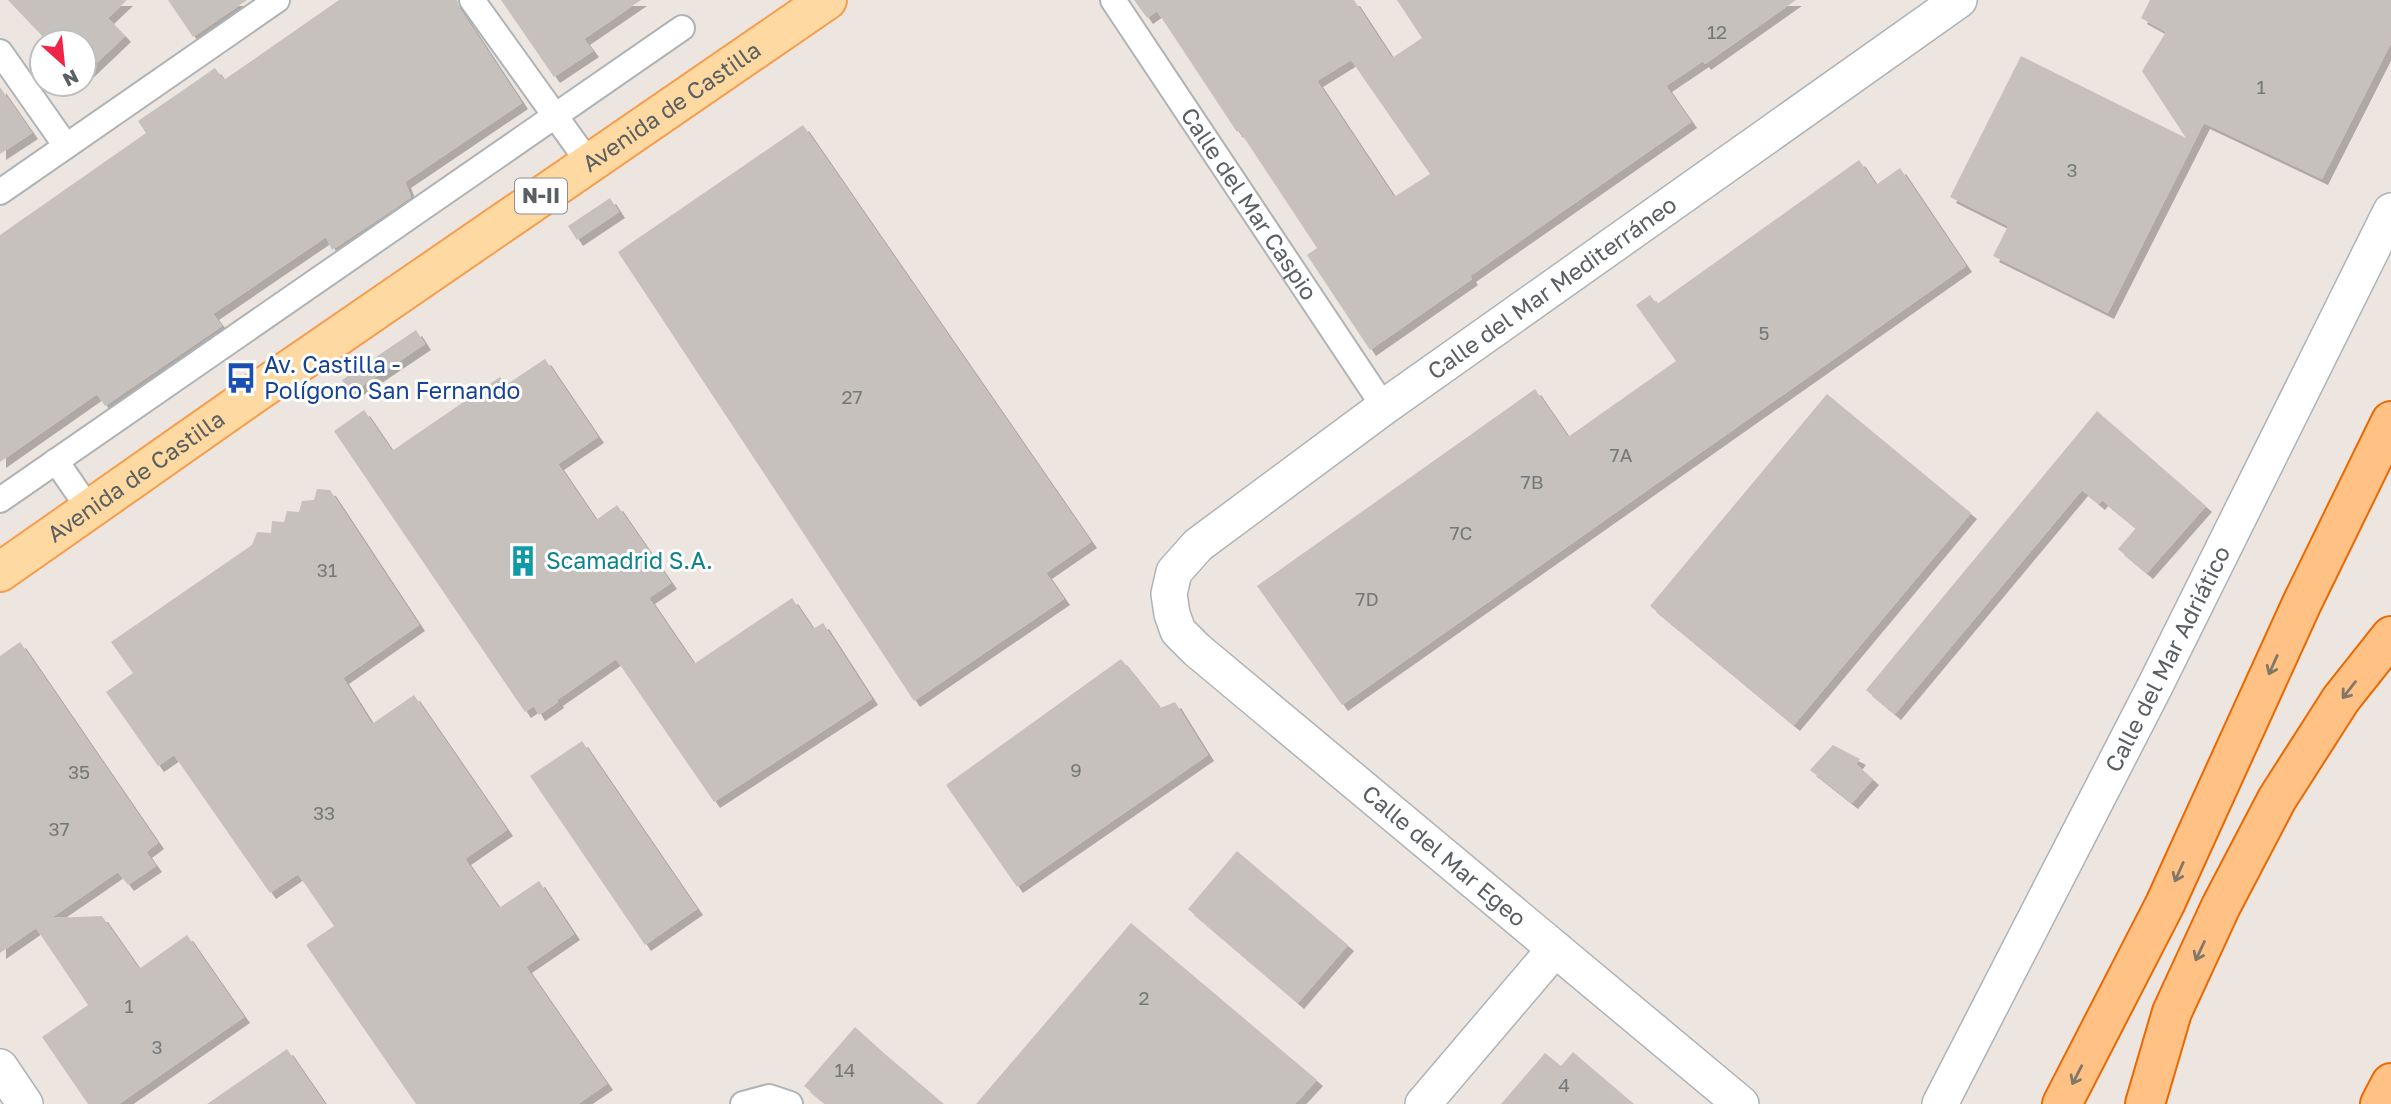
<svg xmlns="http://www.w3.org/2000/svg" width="2391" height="1104" font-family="'Golos Text',sans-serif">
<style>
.building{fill:#c7c1bd;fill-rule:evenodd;filter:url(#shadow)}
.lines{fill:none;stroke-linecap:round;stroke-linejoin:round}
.street-casing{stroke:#aeb3b6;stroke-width:28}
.secondary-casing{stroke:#adb3b6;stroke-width:38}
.primary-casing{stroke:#f69e4f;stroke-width:42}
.highway-casing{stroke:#ec6800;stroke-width:42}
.street{stroke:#fff;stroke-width:24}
.secondary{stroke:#fff;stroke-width:35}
.primary{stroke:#ffd9a2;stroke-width:38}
.highway{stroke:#ffc184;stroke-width:38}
.oneway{stroke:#82786a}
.labels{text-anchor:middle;stroke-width:6;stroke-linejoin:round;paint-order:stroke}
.number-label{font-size:19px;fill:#747879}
.shield{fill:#fff;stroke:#8b8f91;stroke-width:2}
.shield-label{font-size:21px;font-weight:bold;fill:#595f62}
.street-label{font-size:23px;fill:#595f62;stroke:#fff}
.transit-label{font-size:23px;fill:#164399;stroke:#fff;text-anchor:start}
.culture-label{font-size:23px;fill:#0d838f;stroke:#fff;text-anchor:start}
</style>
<defs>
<filter id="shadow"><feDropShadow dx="6" dy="6" stdDeviation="0" flood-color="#0004"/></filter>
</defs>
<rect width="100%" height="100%" fill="#ede6e0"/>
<!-- building -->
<path class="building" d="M8,0H127L108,18L125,36L84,75V42H48Z
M168,0H247L193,37Z
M339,0H457L460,9L522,103L405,182L411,197L394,209L332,250L326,237L213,314L222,326L105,406L97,394L0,462V235L146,133L138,121L176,95L215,68L224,80Z
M501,0H641L584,39L593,51L554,77Z
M1134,0H1354L1392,58L1422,38L1397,0H1796L1705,64L1703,61L1666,86L1691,122L1470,276L1472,279L1370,350L1307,255L1317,248L1239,130L1237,132L1157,11L1147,18ZM1351,60L1430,174L1394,197L1317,81Z
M2150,0H2391V43L2322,179L2204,123L2108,313L1993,256L2008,226L1950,197L2021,56L2186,138L2142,71L2166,32L2141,18Z
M0,87L32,133L0,154Z
M803,125L1091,542L1046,573L1064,599L914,701L618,252Z
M1859,160L1876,185L1900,168L1966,266L1342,705L1257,586L1535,389L1568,437L1676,361L1636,305L1650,295L1657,304Z
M610,198L619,212L577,240L568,226Z
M416,330L425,344L352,393L342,380Z
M545,359L598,437L558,464L596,520L617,505L671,583L649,598L694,664L792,598L813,629L823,623L872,699L714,802L616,659L557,700L558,702L539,715L534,706L525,712L334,431L364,410L392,451L500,377L506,385Z
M1827,394L1971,513L1794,725L1650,606Z
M2097,411L2206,506L2147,573L2118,549L2136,528L2102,500L2099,504L2082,490L1895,714L1866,690Z
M317,489L330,490L419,625L343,678L372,724L414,695L507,830L465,859L499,908L539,881L574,934L526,967L607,1084L578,1104H416L306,945L334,926L298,874L270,893L174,755L158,766L106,692L133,673L111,642L252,545L257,532L271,533L272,521L284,522L287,511L299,512L302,501L314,500Z
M20,642L158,843L146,852L156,866L128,885L118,872L51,918L102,916L139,969L187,935L244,1017L119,1104H88L42,1037L88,1005L36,928L0,953V656Z
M1121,659L1160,708L1175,702L1208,755L1017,887L946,785Z
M582,741L697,909L645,945L530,776Z
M1833,745L1860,759L1856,764L1873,779L1852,803L1810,770Z
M1237,851L1348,945L1298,1003L1188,909Z
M1131,923L1317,1080L1295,1104H976Z
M855,1027L885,1054L944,1104H826L804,1086Z
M287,1049L325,1104H207Z
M1573,1052L1634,1104H1501L1545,1053L1561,1066Z"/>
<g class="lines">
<defs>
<g id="street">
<path d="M472,0L589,163"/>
<path id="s1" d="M1113,0L1384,407"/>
<path d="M0,52L66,146"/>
<path d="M0,192L277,0"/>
<path d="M56,461L89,509"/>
<path d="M0,500L682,28"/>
<path d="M743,1104L769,1097L790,1104"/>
</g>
<g id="secondary">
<path d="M0,1067L25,1104"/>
<path d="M1423,1104L1555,949"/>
<path id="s2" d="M1741,1104L1197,650L1178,631L1172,614L1169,594L1174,572L1198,545L1384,407L1959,0"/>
<path id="s3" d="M1940,1104L2155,686L2391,211"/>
</g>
<g id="primary">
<path id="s4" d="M0,572L258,391L827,0"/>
</g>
<path id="highway" d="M2062,1104L2165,904L2302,603L2391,421
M2145,1104L2172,1012L2221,906L2277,799L2341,699L2391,636
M2380,1104L2391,1083"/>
</defs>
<!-- street casing -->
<use href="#street" class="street-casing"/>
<!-- secondary casing -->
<use href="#secondary" class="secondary-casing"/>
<!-- primary casing -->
<use href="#primary" class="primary-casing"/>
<!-- highway casing -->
<use href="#highway" class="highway-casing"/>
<!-- street -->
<use href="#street" class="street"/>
<!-- secondary -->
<use href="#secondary" class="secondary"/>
<!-- primary -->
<use href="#primary" class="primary"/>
<!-- highway -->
<use href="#highway" class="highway"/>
</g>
<!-- one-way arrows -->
<defs><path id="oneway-shaft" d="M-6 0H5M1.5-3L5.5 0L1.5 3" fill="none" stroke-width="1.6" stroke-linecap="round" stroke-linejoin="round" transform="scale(1.75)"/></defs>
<g class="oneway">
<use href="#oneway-shaft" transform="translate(2273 665) rotate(114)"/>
<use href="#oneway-shaft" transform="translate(2349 690) rotate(128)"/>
<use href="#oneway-shaft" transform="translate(2179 872) rotate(114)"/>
<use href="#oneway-shaft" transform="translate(2200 951) rotate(115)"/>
<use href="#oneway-shaft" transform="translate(2077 1075) rotate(117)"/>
</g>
<!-- icons -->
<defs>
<symbol id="bus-bare" viewBox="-9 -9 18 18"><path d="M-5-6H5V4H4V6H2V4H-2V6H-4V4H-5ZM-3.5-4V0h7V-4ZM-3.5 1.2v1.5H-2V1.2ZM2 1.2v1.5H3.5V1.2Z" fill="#1a4fb4" stroke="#fff" stroke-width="2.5" paint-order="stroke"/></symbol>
<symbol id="building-bare" viewBox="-9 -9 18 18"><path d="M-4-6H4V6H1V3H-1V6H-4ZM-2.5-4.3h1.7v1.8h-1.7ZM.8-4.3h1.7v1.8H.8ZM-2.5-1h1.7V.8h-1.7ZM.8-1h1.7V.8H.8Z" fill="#0f9aa8" stroke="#fff" stroke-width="2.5" paint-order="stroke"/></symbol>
</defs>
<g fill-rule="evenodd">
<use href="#bus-bare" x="219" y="356" width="44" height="44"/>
<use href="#building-bare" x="501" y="539" width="44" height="44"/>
</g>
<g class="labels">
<!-- number labels -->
<g class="number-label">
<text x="1717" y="39">12</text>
<text x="2261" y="94">1</text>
<text x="2072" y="177">3</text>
<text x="1764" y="340">5</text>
<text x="852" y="404">27</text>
<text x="1621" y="462">7A</text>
<text x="1532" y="489">7B</text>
<text x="1461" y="540">7C</text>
<text x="327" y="577">31</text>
<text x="1367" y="606">7D</text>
<text x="1076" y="777">9</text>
<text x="79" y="779">35</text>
<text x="324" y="820">33</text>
<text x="59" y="836">37</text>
<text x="1144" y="1005">2</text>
<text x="129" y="1013">1</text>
<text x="157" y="1054">3</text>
<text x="845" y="1077">14</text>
<text x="1564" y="1092">4</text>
</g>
<!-- shield labels -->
<rect class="shield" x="515" y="178.5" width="52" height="35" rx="5"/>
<g class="shield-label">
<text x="541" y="203">N-II</text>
</g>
<!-- street labels -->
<g class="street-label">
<text dy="8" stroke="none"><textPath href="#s4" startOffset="817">Avenida de Castilla</textPath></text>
<text dy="8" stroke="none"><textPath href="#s1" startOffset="245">Calle del Mar Caspio</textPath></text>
<text dy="8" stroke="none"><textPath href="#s2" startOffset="1270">Calle del Mar Mediterráneo</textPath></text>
<text dy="8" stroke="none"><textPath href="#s4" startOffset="166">Avenida de Castilla</textPath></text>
<text dy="8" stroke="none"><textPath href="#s3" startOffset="500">Calle del Mar Adriático</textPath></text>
<text transform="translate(1444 856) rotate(40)" y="8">Calle del Mar Egeo</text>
</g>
<!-- transit labels -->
<g class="transit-label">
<text x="264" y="373">Av. Castilla -<tspan x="264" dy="26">Polígono San Fernando</tspan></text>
</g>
<!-- culture labels -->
<g class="culture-label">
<text x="546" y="569">Scamadrid S.A.</text>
</g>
</g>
<!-- north arrow -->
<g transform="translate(63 63) rotate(153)"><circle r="33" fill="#ffffff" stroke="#bdbfc0" stroke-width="2"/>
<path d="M0-5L12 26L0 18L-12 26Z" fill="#ef2446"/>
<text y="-10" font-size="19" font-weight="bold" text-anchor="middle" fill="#595f62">N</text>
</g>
</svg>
